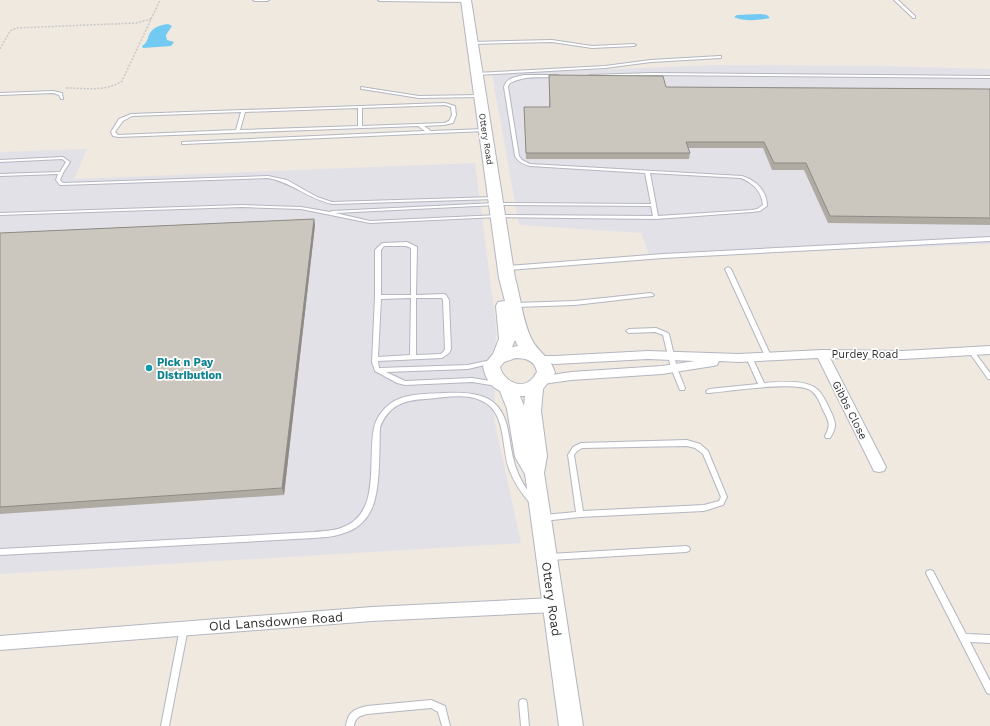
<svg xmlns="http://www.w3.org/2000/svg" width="990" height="726" font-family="'Work Sans',sans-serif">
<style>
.industrial{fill:#e3e1e8}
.water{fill:#72caf2}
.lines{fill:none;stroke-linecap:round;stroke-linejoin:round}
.lane-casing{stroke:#b4b6c1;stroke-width:2}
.street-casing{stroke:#b4b6c1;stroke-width:2}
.secondary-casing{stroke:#b4b6c1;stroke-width:2}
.path{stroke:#c9c9c9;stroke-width:1.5;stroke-dasharray:2 1.5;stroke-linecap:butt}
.lane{fill:#fff;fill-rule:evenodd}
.street{fill:#fff;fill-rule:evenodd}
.secondary{fill:#fff;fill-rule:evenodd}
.wall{fill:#afaba3}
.shaded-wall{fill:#8e8b85}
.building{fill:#cbc7be;stroke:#8e8b85}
.culture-dot{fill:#0f9aa8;stroke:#fff;stroke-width:1.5}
.labels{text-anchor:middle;stroke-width:3.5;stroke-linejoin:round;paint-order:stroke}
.far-street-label{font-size:9px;fill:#2e2e2e;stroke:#fff}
.street-label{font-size:11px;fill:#2e2e2e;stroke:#fff}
.culture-label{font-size:11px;font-weight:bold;fill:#0d838f;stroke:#fff;text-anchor:start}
.near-street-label{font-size:13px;fill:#2e2e2e;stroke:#fff}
</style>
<rect width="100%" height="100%" fill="#efe9e0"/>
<!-- industrial -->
<path class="industrial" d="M717,65L880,66L990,69V244L650,257L641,233L519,225L492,74Z
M87,149L74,179L475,163L496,325L494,419L521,543L0,574V152Z"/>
<!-- water -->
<path class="water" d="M760,14L767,15L770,18C759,20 745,22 734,17L737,15Z
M168,24L172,26L166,35L167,40L174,42L171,46L143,48L142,46C153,40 142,28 168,24Z"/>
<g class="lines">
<defs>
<path id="lane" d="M253,0H269L267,1H255Z
M378,0H466L468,1L466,2L380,1Z
M894,0H898L915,16V18H913Z
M552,40L592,46L634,44L636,45L634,46L592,48L552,42L472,44L470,43L472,42Z
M720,56H721V58L651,62L605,68L476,75L474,74L476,73L605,66L651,60Z
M652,73L990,76V78L652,75L590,77L588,76L590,75Z
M524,75H557L559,76L557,77C541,78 523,75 509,84L508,87L519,156L522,160L530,164L742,176C756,180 767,191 767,206L760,211L752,212L656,219L498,217L370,223L301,209L242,207L0,215V213L242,205L301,207L330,212L332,211L496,203L651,204L645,173L530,166C523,164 518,162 515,156L504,87C506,78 516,77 524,75ZM650,173L741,178C753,183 762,192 763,205L757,209L752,210L658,216ZM496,205L651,206L653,216L498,215L370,221L335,213Z
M361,87L419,96L480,95L482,96L480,97L419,98L362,89H361Z
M53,91L62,93L63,99H61L59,95L53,93L0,95V93Z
M445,103L455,106L456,115L453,123L444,125L424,126L431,131L485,129L487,130L485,131L184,144H182V142L425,131L418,126L118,137L113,136L111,132L119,119L131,114ZM445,105L451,107L452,115L449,121L444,123L362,126V108ZM358,108V126L240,130L245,112ZM241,112L236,130L118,135L115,132L123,121L132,116Z
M63,157L70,162L63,173L60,180L63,183L268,176L287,180L317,197L332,202L495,197L497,198L495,199L332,204C309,199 291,182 268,178L62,185H60L56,180L58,174L0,176V174L60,172L66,162L62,159L0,162V160Z
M990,237V241L663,258L507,270L504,268L507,266L663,254Z
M407,242L417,247L416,295L444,294L446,295L449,300L451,349L449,353L442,358L378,361L379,368L468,365L491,360L494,362L493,363L468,369L386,372L405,381L472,378L497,382L500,384L499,386H497L472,382L405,385L397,383L375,371L372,362L375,297V250L381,244L383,243ZM384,246H406L411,248V295H381V250ZM411,298L410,355L378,357L381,299ZM416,298H442L443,300L445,349L444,351L441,354L416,355Z
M728,267L731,269L771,356L770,357L768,358L765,356L725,269Z
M651,293L654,295L653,296L575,305L515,307L512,305L515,303L575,301Z
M656,328L668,333L669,334L677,368L685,388L684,390H680L671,368L663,335L655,332L629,333L626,331L629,329Z
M971,349L973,350L990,373V379H988L969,352L968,351Z
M749,355L752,357L764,383C778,382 807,379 818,390C824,396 827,404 831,412C836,423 837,427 830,438H826L825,436C831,425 829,421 823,410C820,403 817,394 810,390C794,381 730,391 709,393H707L706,391L709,389L758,384L746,357Z
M444,393C473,392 499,393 507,426C510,439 511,452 515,465C519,478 526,489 534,499L535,501L534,503L532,504L530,503C521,493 514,482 509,469C501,447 507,410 480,400C464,393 443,398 426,399C404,400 389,405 380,427C379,449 381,494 370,512C365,522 355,530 344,533C335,537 324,537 314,538L0,555V549L314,532C323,531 333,531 341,528C382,514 367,461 374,428C376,418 383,409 391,403C406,393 427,394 444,393Z
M687,440L700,444L708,451L727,497L723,505L704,511L580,517L543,521L540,520L539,518L540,516L543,515L576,512L568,455L573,447L581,443ZM687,446L695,448L703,454L721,497L719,501L704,505L583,511L574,455L577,451L582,448Z
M686,546L689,547L690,549L689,551L686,552L550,560L547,559L546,557L547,555L550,554Z
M930,570L933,571L966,634L990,635V643L970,642L990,681V694L987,693L927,575L926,573L927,571Z
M184,624L187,625L188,628L169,726H161L180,628L181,625Z
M523,699L526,700L527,703L529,726H521L519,703L520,700Z
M431,700L445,706L450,726H442L438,712L431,708L367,714C359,716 355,718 354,726H346C348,712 354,709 367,706Z"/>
<path id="street" d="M990,346V354L903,359L830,358L886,467L884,471L879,472L874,471L818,358L739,362L719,361L717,365L713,366L662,374L571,380L543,384L539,383L537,380L539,377L571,372L662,366L695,361L648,359L555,364L536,362L534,359L536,356H555L648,351L739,354L822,350L903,351Z
M553,598L558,600L561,605L558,610L553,612L372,621L0,650V636L372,607Z"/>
<path id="secondary" d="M461,0H471L515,278C521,298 522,319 531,338C537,352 551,357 555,373L543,389L541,411L547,456L544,473L583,726H559L525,474L515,457L507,409L500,391C490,386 485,378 483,366L493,354L499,339L496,306L498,302L505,301L499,278ZM515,340L518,346L512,347ZM516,358C527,358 535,361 537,372C535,375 533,378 531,380C520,390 503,380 500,367L504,362ZM520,396H525L524,406Z"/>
</defs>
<!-- lane casing -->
<use href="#lane" class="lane-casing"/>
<!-- street casing -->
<use href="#street" class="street-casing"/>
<!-- secondary casing -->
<use href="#secondary" class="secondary-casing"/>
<!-- path -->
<path class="path" d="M0,49L10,31L16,28L136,23L151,19
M66,88C84,88 106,92 122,81L160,0"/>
<!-- lane -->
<use href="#lane" class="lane"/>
<!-- street -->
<use href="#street" class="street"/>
<!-- secondary -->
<use href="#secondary" class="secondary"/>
</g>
<!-- wall -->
<path class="wall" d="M549,75L666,87L990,89V225L828,223L804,170H772L763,148H688L690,153L689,159H526L524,107H549Z
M314,219L315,225L284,495L0,514V233Z"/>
<!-- shaded-wall -->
<path class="shaded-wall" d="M314,219L315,225L284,495L282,488Z"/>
<!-- building -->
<path class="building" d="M549,75L663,76L666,87L989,89H990V218L830,216L806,163H774L764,142H686L690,153H526L524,107H550Z
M314,219L282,488L0,507V233Z"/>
<!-- markers -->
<circle class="culture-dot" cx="149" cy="368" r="4"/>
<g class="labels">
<!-- far-street labels -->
<g class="far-street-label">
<text transform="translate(486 139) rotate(81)" y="3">Ottery Road</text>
</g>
<!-- street labels -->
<g class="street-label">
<text x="865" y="358">Purdey Road</text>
<text transform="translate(850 410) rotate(63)" y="4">Gibbs Close</text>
</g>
<!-- culture labels -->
<g class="culture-label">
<text x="157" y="366">Pick n Pay<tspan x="157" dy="13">Distribution</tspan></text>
</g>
<!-- near-street labels -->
<g class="near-street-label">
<text transform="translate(552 599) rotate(82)" y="5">Ottery Road</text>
<text transform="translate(276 621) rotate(-4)" y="5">Old Lansdowne Road</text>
</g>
</g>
</svg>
